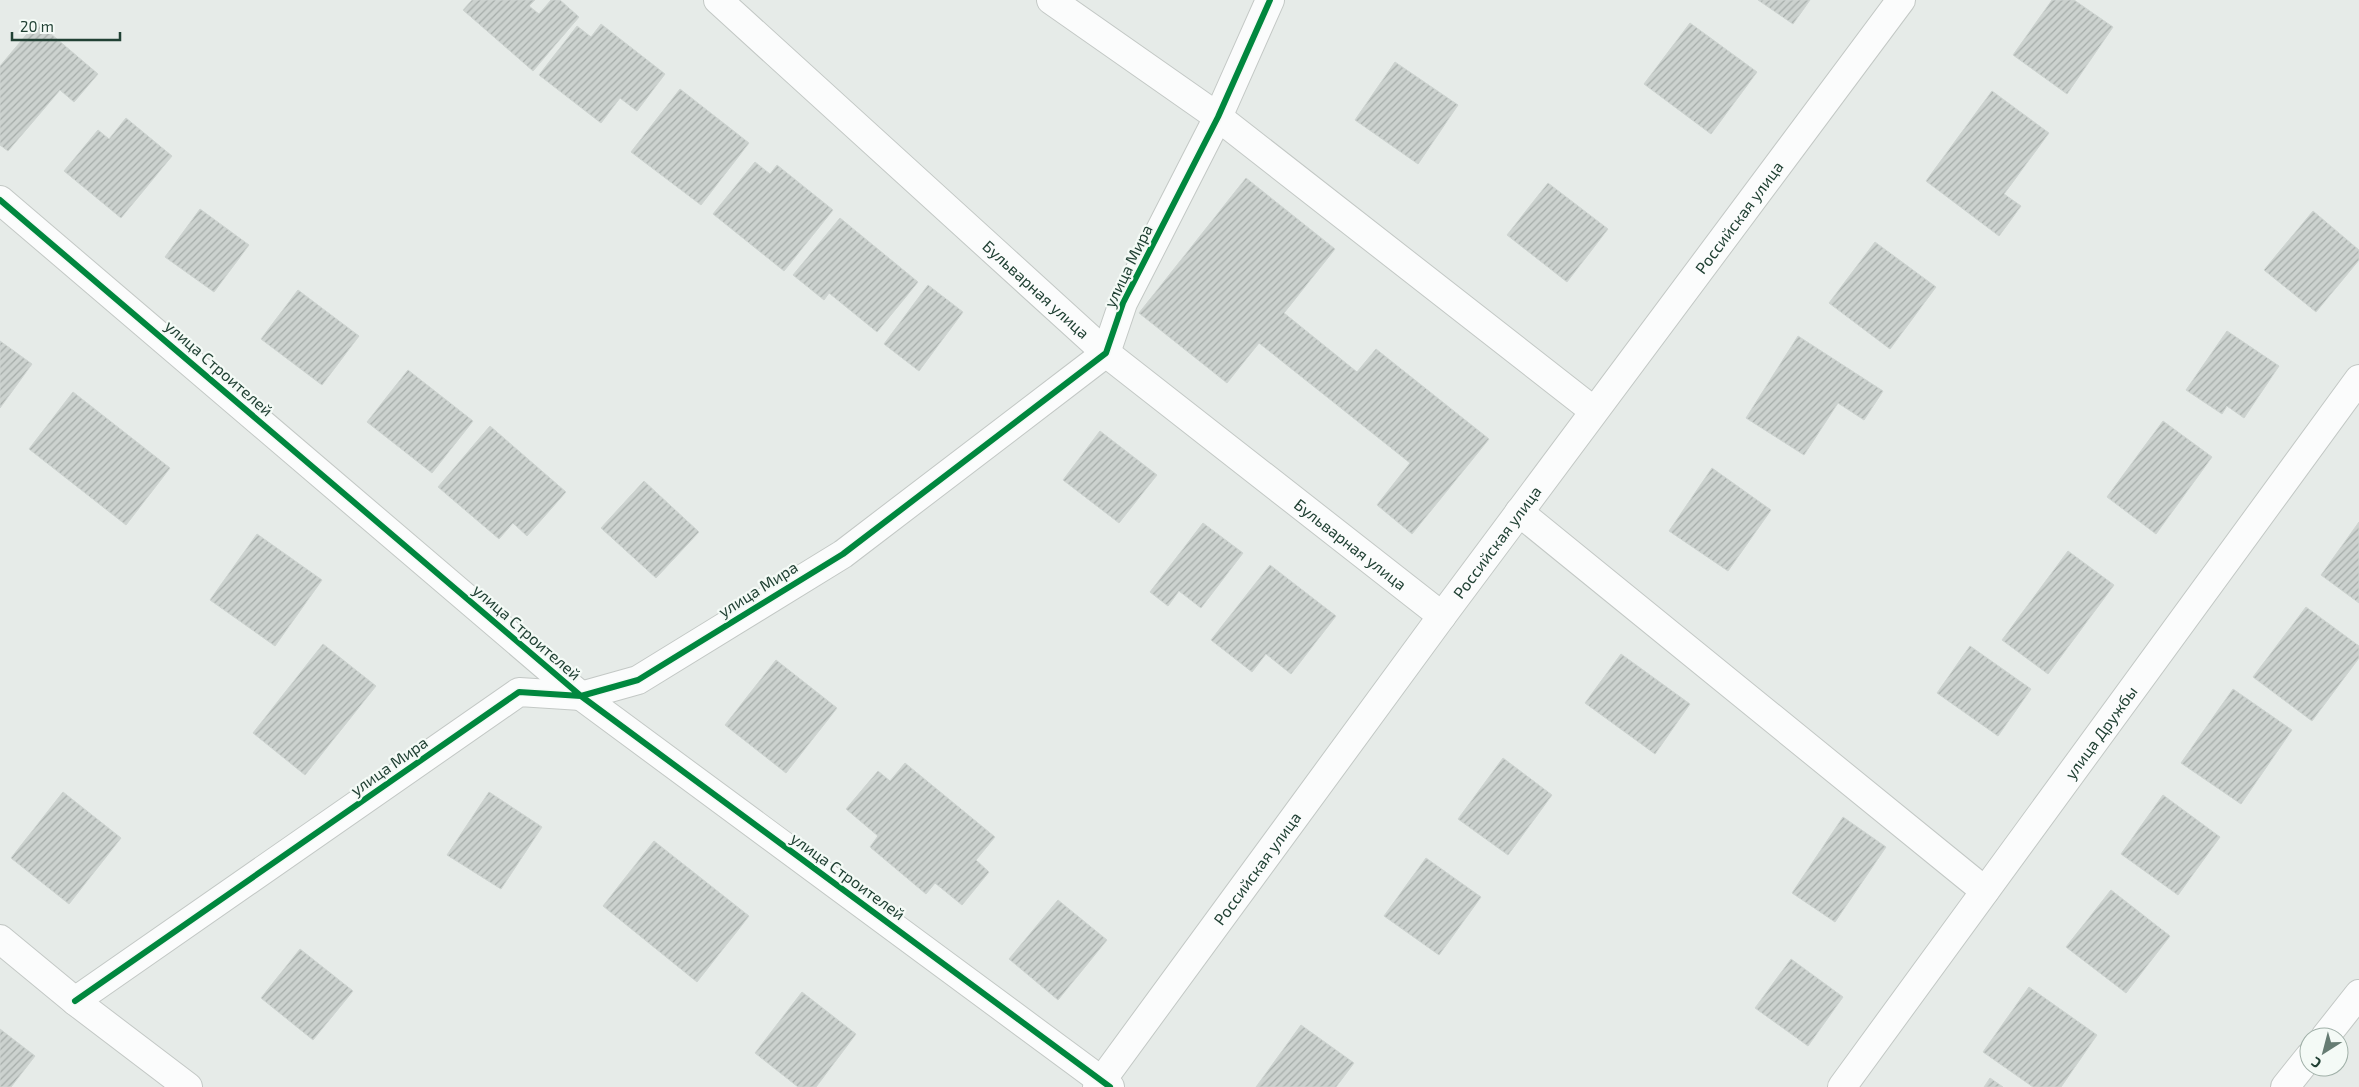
<svg xmlns="http://www.w3.org/2000/svg" width="2359" height="1087" font-family="'Exo 2',sans-serif">
<style>
.building{fill:url(#building-hatch);stroke:#ced4d1}
.lines{fill:none;stroke-linecap:round;stroke-linejoin:round}
.minor-casing{stroke:#c3c8c5;stroke-width:30}
.minor{stroke:#fbfcfc;stroke-width:28}
.cycleway-casing{stroke:#f4faf6;stroke-width:9}
.cycleway{stroke:#00873e;stroke-width:6}
.labels{text-anchor:middle;stroke-width:4.5;stroke-linejoin:round;paint-order:stroke}
.street-label{font-size:16px;fill:#214134;stroke:#f4faf6}
</style>
<defs>
<pattern id="building-hatch" width="6" height="6" patternUnits="userSpaceOnUse" patternTransform="scale(1.25)"><rect width="6" height="6" fill="#ccd2cf"/><path d="M-1 1l2-2M0 6l6-6M5 7l2-2" fill="none" stroke="#a5aca9"/></pattern>
</defs>
<rect width="100%" height="100%" fill="#e6ebe8"/>
<!-- building -->
<path class="building" d="M472,0H535L529,6L539,14L551,0H560L579,17L533,71L463,10Z
M1758,0H1810L1793,24Z
M2052,0H2074L2113,27L2067,94L2013,55Z
M37,22L98,74L74,102L60,90L8,151L0,145V66Z
M1690,23L1757,72L1711,134L1644,84Z
M601,24L665,74L637,111L620,98L601,123L539,75L577,26L591,37Z
M1395,62L1458,105L1418,164L1355,120Z
M680,89L749,143L701,205L631,152Z
M1992,91L2049,133L2004,194L2021,206L1999,236L1926,181Z
M126,118L172,156L121,218L64,171L98,130L109,139Z
M755,162L770,174L777,165L833,210L784,271L713,214Z
M1246,178L1335,249L1284,313L1357,372L1376,349L1489,439L1412,534L1377,505L1410,463L1259,343L1227,383L1139,313Z
M1548,183L1608,229L1567,282L1507,235Z
M200,209L249,245L214,292L165,257Z
M2313,211L2359,250V260L2316,312L2264,270Z
M840,218L918,282L877,332L829,293L824,300L793,275Z
M1875,242L1936,287L1890,349L1829,303Z
M928,285L963,312L919,371L884,344Z
M298,290L359,336L322,385L261,339Z
M2227,331L2279,366L2244,418L2227,406L2222,414L2186,390Z
M1798,336L1883,391L1864,420L1838,403L1804,455L1746,418Z
M0,341L32,364L0,408Z
M408,370L473,421L432,473L367,422Z
M73,392L170,468L126,525L29,449Z
M2163,421L2212,457L2156,534L2107,497Z
M490,426L566,492L527,536L513,523L499,539L438,487Z
M1100,431L1157,475L1119,523L1063,480Z
M1712,468L1771,510L1728,571L1669,531Z
M644,481L699,532L656,578L601,528Z
M2359,522V603L2321,575Z
M1203,523L1243,553L1201,608L1179,591L1168,606L1150,592Z
M257,534L322,580L275,646L210,600Z
M2068,551L2114,585L2048,674L2002,640Z
M1270,565L1336,616L1291,674L1266,654L1252,672L1211,640Z
M2306,607L2359,646V658L2312,721L2253,677Z
M323,644L376,686L305,775L253,733Z
M1970,646L2031,689L1998,736L1937,693Z
M1621,654L1690,704L1655,754L1585,703Z
M776,660L837,708L786,773L725,725Z
M2233,689L2292,730L2241,804L2181,763Z
M1503,758L1552,795L1508,855L1458,819Z
M905,763L995,837L976,860L989,872L962,905L935,883L926,894L870,847L878,836L846,809L878,771L890,781Z
M63,792L121,838L69,904L11,858Z
M489,792L542,827L501,889L447,855Z
M2163,795L2220,837L2178,895L2121,854Z
M1843,817L1886,847L1835,922L1792,893Z
M654,841L749,916L697,982L603,906Z
M1426,858L1481,897L1439,955L1384,916Z
M2111,890L2170,936L2126,993L2066,947Z
M1058,900L1107,940L1058,1000L1009,959Z
M300,949L353,991L313,1040L261,998Z
M1791,959L1843,997L1808,1046L1755,1008Z
M2029,987L2097,1035L2061,1087H2033L1983,1052Z
M802,992L856,1034L816,1087H798L755,1053Z
M1301,1025L1354,1063L1336,1087H1256Z
M0,1029L35,1056L11,1087H0Z
M1990,1078L2003,1087H1984Z"/>
<g class="lines">
<defs>
<g id="minor">
<path id="s1" d="M718,0L1106,353L1442,616"/>
<path d="M1051,0L1218,117L1594,411"/>
<path d="M0,200L581,696L1110,1087"/>
<path d="M1519,512L1985,891"/>
<path d="M0,939L75,1001L188,1087"/>
<path d="M75,1001L519,692L581,696L638,680L843,554L1106,353L1123,303L1218,117L1270,0"/>
<path d="M2325,1037L2359,994"/>
<path id="s2" d="M1097,1087L1442,616L1901,0"/>
<path id="s3" d="M1842,1087L2359,379"/>
<path d="M2285,1087L2309,1057"/>
</g>
</defs>
<!-- minor casing -->
<use href="#minor" class="minor-casing"/>
<!-- minor -->
<use href="#minor" class="minor"/>
<defs>
<path id="cycleway" d="M0,200L581,696L1110,1087
M75,1001L519,692L581,696L638,680L843,554L1106,353L1123,303L1218,117L1270,0"/>
</defs>
<!-- cycleway casing -->
<use href="#cycleway" class="cycleway-casing"/>
<!-- cycleway -->
<use href="#cycleway" class="cycleway"/>
</g>
<g class="labels">
<!-- street labels -->
<g class="street-label">
<text dy="6" stroke="none"><textPath href="#s2" startOffset="1081">Российская улица</textPath></text>
<text transform="translate(1128 266) rotate(-64)" y="6">улица Мира</text>
<text dy="6" stroke="none"><textPath href="#s1" startOffset="430">Бульварная улица</textPath></text>
<text transform="translate(219 368) rotate(41)" y="6">улица Строителей</text>
<text dy="6" stroke="none"><textPath href="#s2" startOffset="676">Российская улица</textPath></text>
<text dy="6" stroke="none"><textPath href="#s1" startOffset="835">Бульварная улица</textPath></text>
<text transform="translate(758 589) rotate(-32)" y="6">улица Мира</text>
<text transform="translate(527 632) rotate(41)" y="6">улица Строителей</text>
<text dy="6" stroke="none"><textPath href="#s3" startOffset="439">улица Дружбы</textPath></text>
<text transform="translate(389 766) rotate(-35)" y="6">улица Мира</text>
<text dy="6" stroke="none"><textPath href="#s2" startOffset="271">Российская улица</textPath></text>
<text transform="translate(848 876) rotate(36)" y="6">улица Строителей</text>
</g>
</g>
<!-- north arrow -->
<g transform="translate(2324 1052) rotate(216)"><circle r="24" fill="#f4faf6" stroke="#a0b0a8"/>
<path d="M0-4L9 19L0 12L-9 19Z" fill="#667c73"/>
<text y="-8" font-size="14" font-weight="bold" text-anchor="middle" fill="#214134">С</text>
</g>
<!-- scale -->
<path d="M12 32v8h108v-8" fill="none" stroke="#214134" stroke-width="2.5"/>
<text x="20" y="32" font-size="15" fill="#214134" stroke="#f4faf6" stroke-width="4" paint-order="stroke">20 m</text>
</svg>
